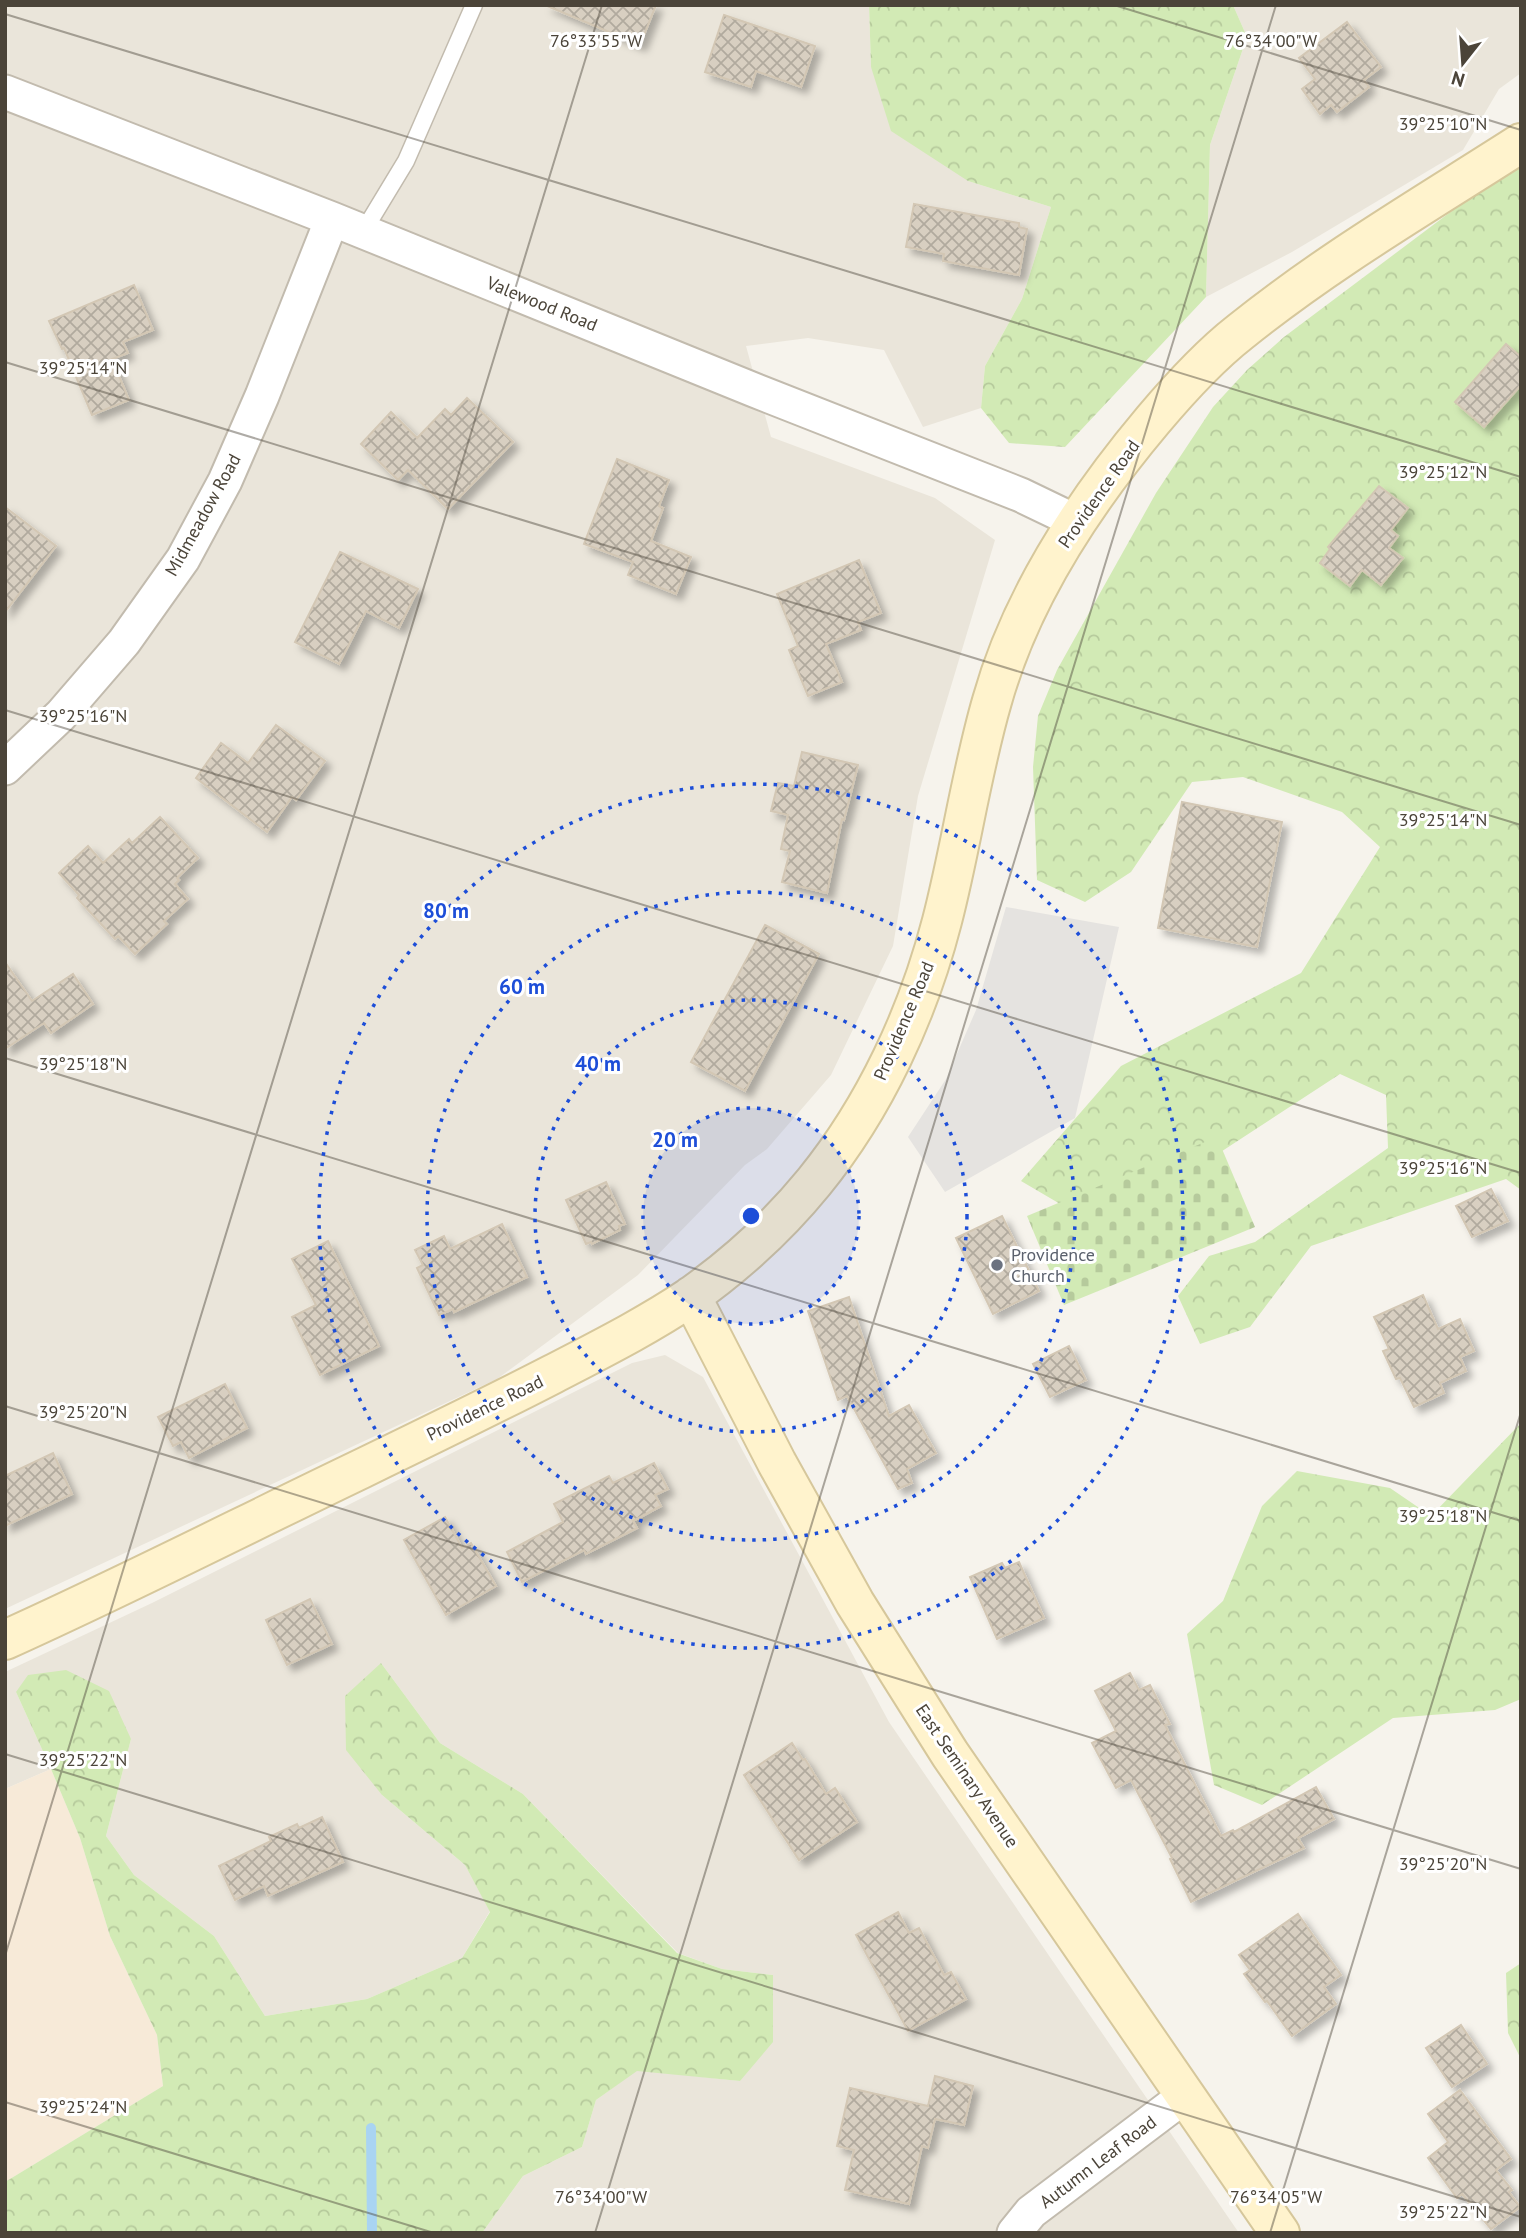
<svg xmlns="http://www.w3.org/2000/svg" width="1526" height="2238" font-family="'PT Sans',sans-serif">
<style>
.residential{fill:#eae5da}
.commercial{fill:#f7ead8}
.forest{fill:url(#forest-crowns)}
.cemetery{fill:url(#cemetery-stones)}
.parking{fill:#e5e3e0}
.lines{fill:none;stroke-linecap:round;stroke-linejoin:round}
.stream{stroke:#a9d4f2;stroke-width:10}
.building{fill:url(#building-cross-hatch);stroke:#d3c7b4;stroke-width:2;filter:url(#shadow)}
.lane-casing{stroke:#c2bbae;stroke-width:19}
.street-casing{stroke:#c2bbae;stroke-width:37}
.secondary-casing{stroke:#d6c79b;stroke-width:42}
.lane{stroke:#fff;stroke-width:16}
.street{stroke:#fff;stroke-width:33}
.secondary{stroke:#fff3cd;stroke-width:38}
.ticks{fill:none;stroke:#4b4439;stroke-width:2;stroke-opacity:0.45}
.ring{fill:none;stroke:#1d4ed8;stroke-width:3.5;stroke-dasharray:3.5 7}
.worship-dot{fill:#6b7280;stroke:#fff;stroke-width:2.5}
.labels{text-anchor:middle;stroke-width:6;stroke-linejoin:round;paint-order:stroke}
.street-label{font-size:18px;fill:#4b4439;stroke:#fff}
.worship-label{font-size:18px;fill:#5b616d;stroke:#fff;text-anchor:start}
.ticks-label{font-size:18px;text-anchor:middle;fill:#4b4439;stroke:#fff;stroke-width:6;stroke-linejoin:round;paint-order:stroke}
.centre{fill:#1d4ed8;stroke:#fff;stroke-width:3.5}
.ring-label{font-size:21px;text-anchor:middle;font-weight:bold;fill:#1d4ed8;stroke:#fff;stroke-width:6;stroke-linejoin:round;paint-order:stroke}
</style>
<defs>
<pattern id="forest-crowns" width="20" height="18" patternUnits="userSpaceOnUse" patternTransform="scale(1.75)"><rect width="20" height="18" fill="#d2eab5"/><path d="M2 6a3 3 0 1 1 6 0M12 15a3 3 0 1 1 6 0" fill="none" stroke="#b6ca9c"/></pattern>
<pattern id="cemetery-stones" width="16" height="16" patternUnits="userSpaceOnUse" patternTransform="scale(1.75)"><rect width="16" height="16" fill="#d2eab5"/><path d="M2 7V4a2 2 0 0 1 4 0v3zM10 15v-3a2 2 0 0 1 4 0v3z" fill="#b6ca9c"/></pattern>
<pattern id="building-cross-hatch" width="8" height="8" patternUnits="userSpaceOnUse" patternTransform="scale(1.75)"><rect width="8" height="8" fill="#d8cfc1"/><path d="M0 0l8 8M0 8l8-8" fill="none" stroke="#b1aa9e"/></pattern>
<filter id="shadow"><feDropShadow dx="6" dy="6" stdDeviation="3.5" flood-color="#0004"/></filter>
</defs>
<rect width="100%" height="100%" fill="#f6f3ec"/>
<!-- residential -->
<path class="residential" d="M5,5H869L871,67L968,181L1051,207L1022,299L985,366L981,408L923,427L884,350L808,338L746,346L771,437L935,498L995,540L918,796L893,946L831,1075L767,1149L745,1165L638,1275L497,1379L5,1609Z
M1233,5H1521V73L1499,89L1463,150L1292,252L1206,297L1210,145L1247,37Z
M665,1355L703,1377L889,1722L1239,2233H482L523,2176L582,2147L596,2100L637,2070L740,2081L772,1987L773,1975L722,1969L678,1953L523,1794L440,1743L381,1663L382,1795L465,1865L490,1911L462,1958L367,1999L265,2016L214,1936L134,1875L106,1836L131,1739L16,1692L51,1769L5,1789V1672L152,1603L632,1363Z"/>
<!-- commercial -->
<path class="commercial" d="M51,1769L80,1838L110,1936L157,2035L163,2086L5,2182V1789Z"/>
<!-- forest -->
<path class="forest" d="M869,5H1233L1247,37L1210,145L1206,297L1065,447L1009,443L981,408L985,366L1022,299L1051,207L968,181L891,131L871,67Z
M1521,159V1190L1506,1179L1311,1246L1250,1327L1200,1344L1178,1296L1209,1256L1255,1242L1388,1148L1386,1095L1340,1074L1213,1157L1067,1208L1021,1181L1121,1066L1301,973L1380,847L1342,812L1243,777L1192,782L1131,872L1085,902L1037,880L1033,767L1038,716L1057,670L1156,493L1213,407L1247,370L1284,337Z
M1521,1423V1699L1495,1710L1393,1718L1262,1805L1214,1785L1187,1634L1223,1601L1262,1506L1297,1471L1390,1488L1431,1516Z
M381,1663L440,1743L523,1794L677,1953L722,1969L773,1975V2042L740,2081L637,2071L596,2100L582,2147L523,2176L482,2233H5V2182L163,2086L157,2035L110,1936L80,1838L51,1769L16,1692L28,1675L66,1670L109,1691L131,1739L106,1836L134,1875L214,1936L265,2016L367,1999L462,1958L490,1912L465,1865L382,1795L346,1750L345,1696Z
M1521,1963V2059L1508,2033L1506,1973Z"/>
<!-- cemetery -->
<path class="cemetery" d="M1217,1137L1255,1227L1064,1305L1027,1216Z"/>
<!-- parking -->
<path class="parking" d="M1006,907L1119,927L1075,1118L945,1192L908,1137L946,1079L976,1010Z"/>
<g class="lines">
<!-- stream -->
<path class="stream" d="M371,2128L372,2233"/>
</g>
<!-- building -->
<path class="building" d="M545,5H656L640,45Z
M724,15L815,46L801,87L756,71L751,87L705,72Z
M1347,22L1381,67L1364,80L1369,87L1337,112L1331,105L1320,114L1302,89L1315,79L1299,58Z
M914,204L1019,223V227L1027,229L1019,275L943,261L944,254L906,247Z
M134,285L153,330L123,342L128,353L112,359L129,400L92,415L64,348L62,349L49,321Z
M1506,344L1521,357V385L1484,427L1455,402Z
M467,398L513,442L448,509L408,470L398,480L361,444L391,412L417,438L445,409L451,415Z
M617,459L669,480L659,506L663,508L651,541L691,557L676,594L628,575L633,562L584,544Z
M1379,486L1408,508L1391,530L1398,536L1389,548L1403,558L1381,585L1362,570L1350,586L1320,563L1330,549L1328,547Z
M5,507L56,546L5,612Z
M340,552L418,589L399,628L366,611L339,664L295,642Z
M859,560L881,613L858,622L861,630L826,644L842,682L808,696L789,650L798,646L777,594Z
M276,725L325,761L296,800L292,797L267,832L196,778L221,743L248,763Z
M802,752L858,765L844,820L842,819L827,893L782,882L790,851L781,849L788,815L771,811L778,783L794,786Z
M1182,802L1282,822L1257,947L1158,928Z
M160,817L198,858L177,878L179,880L175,884L188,899L164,921L167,924L135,954L118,936L115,939L77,898L79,895L59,873L88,846L103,863L129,839L132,843Z
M765,925L819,954L745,1091L691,1062Z
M5,962L32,1001L73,974L93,1004L51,1033L44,1023L5,1049Z
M606,1182L625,1224L619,1226L620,1230L592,1244L591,1242L586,1244L566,1200Z
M1491,1189L1508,1221L1472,1237L1456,1206Z
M1002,1216L1039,1291L993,1314L956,1238Z
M502,1224L527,1277L454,1312L453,1309L439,1315L417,1268L423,1265L415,1250L444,1236L450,1249Z
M328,1241L379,1346L320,1375L292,1317L316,1305L292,1259Z
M1423,1295L1438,1329L1460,1319L1474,1351L1460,1357L1466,1371L1440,1383L1444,1393L1414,1407L1400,1378L1396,1379L1383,1351L1389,1349L1374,1317Z
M849,1297L889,1416L909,1405L936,1453L907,1469L912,1483L898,1489L847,1396L838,1400L808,1311Z
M1069,1346L1086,1380L1050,1397L1033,1364Z
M225,1384L247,1428L189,1458L181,1442L173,1446L158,1417Z
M53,1453L72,1494L5,1526V1476Z
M654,1463L668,1489L655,1495L661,1506L633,1521L637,1528L586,1554L584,1550L522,1582L507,1552L563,1522L554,1504L609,1476L613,1483Z
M445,1517L462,1548L471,1543L496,1586L446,1615L404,1540Z
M1019,1562L1044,1618L997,1639L970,1577L1002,1563L1005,1568Z
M310,1599L332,1644L287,1665L266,1620Z
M1130,1673L1139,1690L1150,1685L1170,1724L1165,1725L1221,1836L1233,1830L1234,1832L1316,1787L1334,1819L1298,1838L1304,1848L1191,1902L1170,1859L1172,1858L1131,1780L1116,1788L1092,1743L1116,1731L1095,1691Z
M792,1743L803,1760L805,1759L826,1794L835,1788L857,1822L799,1860L744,1775Z
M322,1817L343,1862L268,1896L264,1886L235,1900L219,1866L271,1841L269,1837L297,1824L299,1828Z
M898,1912L909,1933L919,1928L944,1975L951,1972L966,1999L908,2031L856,1935Z
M1298,1914L1341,1975L1324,1987L1336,2004L1292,2036L1267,2001L1265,2002L1244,1974L1250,1970L1239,1955Z
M1461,2025L1487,2064L1452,2087L1426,2048Z
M935,2076L973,2086L964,2125L935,2119L928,2148L922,2146L909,2204L845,2190L854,2150L837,2146L850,2088L928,2106Z
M1460,2090L1511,2159L1496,2170L1512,2190L1509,2192L1520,2207L1491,2229L1462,2194L1457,2198L1428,2158L1448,2142L1428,2114Z"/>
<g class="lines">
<defs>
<path id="lane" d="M363,232L406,161L474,5"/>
<path id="street" d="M5,92L332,219L754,390L1021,495L1077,522
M5,768L61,715L124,642L183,559L225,481L262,396L332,219
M1014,2233L1031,2212L1186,2095"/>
<path id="secondary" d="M691,1296L777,1463L855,1603L950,1754L1280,2233
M5,1640C125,1586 242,1526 361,1469C425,1438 489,1407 553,1374C599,1350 647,1326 690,1297C735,1265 779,1225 814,1182C875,1107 918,1014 942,921C961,848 971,773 992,701C1021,597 1084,502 1153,420C1180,388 1208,357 1240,332C1328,261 1426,204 1521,143"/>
</defs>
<!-- lane casing -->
<use href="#lane" class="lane-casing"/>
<!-- street casing -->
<use href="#street" class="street-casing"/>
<!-- secondary casing -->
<use href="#secondary" class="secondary-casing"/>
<!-- lane -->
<use href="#lane" class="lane"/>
<!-- street -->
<use href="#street" class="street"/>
<!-- secondary -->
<use href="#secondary" class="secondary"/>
</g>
<!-- ticks -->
<path class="ticks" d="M1114,5L1521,130M5,14L1521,477M5,362L1521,825M5,710L1521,1173M5,1058L1521,1521M5,1406L1521,1869M5,1754L1521,2217M5,1956L602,5M5,2102L434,2233M595,2233L1276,5M1270,2233L1521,1412"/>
<!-- distance rings -->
<circle cx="751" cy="1216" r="108" fill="#1d4ed8" fill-opacity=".12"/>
<g class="ring">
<circle cx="751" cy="1216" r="108"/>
<circle cx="751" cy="1216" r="216"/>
<circle cx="751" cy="1216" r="324"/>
<circle cx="751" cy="1216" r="432"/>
</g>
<!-- markers -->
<circle class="worship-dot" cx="997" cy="1265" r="7"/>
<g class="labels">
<!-- street labels -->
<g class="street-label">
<text transform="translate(542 304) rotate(22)" y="6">Valewood Road</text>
<text transform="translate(1099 494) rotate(-55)" y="6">Providence Road</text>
<text transform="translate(203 515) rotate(-61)" y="6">Midmeadow Road</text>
<text transform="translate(904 1021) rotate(-67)" y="6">Providence Road</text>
<text transform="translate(485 1408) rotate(-26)" y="6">Providence Road</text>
<text transform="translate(967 1776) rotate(56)" y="6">East Seminary Avenue</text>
<text transform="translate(1098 2162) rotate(-37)" y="6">Autumn Leaf Road</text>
</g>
<!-- worship labels -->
<g class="worship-label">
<text x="1011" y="1261">Providence<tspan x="1011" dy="21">Church</tspan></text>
</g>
</g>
<g class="ticks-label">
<text x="596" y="47">76°33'55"W</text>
<text x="1271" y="47">76°34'00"W</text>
<text x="1443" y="130">39°25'10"N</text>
<text x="83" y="374">39°25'14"N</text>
<text x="1443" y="478">39°25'12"N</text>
<text x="83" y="722">39°25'16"N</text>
<text x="1443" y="826">39°25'14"N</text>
<text x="83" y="1070">39°25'18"N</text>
<text x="1443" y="1174">39°25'16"N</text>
<text x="83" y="1418">39°25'20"N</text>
<text x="1443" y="1522">39°25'18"N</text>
<text x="83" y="1766">39°25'22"N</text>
<text x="1443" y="1870">39°25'20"N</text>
<text x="83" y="2113">39°25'24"N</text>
<text x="601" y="2203">76°34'00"W</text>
<text x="1276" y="2203">76°34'05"W</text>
<text x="1443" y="2218">39°25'22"N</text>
</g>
<circle cx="751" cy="1216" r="10" class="centre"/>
<g class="ring-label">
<text x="446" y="918">80 m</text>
<text x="522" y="994">60 m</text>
<text x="598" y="1071">40 m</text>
<text x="675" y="1147">20 m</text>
</g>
<!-- border -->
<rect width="1526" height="2238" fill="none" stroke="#4b4439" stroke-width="14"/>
<!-- north arrow -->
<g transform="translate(1463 63) rotate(197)" stroke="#ffffff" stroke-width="5" paint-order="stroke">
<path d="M0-5L12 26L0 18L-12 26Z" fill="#4b4439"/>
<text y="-10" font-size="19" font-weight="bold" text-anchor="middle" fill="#4b4439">N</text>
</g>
</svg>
